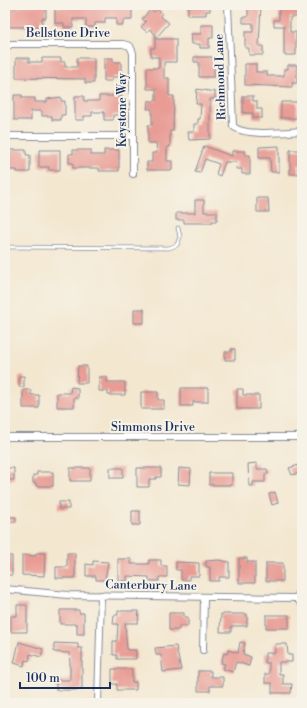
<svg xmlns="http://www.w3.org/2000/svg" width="307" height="708" font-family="'Libre Bodoni',serif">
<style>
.building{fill:#e89c94}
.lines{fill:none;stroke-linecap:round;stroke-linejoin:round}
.service-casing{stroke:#878b97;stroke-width:4.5}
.minor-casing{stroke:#878b97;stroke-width:8}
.service{stroke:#fff;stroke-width:3}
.minor{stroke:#fff;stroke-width:6}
.labels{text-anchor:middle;stroke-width:4;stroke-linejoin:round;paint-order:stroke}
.street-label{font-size:12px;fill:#1b2f5e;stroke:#f7f3e8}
</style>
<rect width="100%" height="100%" fill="#f7f3e8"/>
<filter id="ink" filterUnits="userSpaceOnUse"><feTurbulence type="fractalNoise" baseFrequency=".025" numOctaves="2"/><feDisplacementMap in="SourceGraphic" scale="8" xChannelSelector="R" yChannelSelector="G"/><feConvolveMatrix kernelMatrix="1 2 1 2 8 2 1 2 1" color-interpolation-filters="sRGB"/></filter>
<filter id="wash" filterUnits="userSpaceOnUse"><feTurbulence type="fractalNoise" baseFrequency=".012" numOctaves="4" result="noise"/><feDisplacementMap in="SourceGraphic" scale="16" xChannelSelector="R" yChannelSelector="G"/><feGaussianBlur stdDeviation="0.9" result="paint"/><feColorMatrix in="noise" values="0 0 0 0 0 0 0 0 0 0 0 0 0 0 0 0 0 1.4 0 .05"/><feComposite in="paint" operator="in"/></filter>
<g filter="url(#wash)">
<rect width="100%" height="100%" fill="#f3e7d0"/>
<g id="blocks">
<!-- building -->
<path class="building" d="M23,5H46V18H42V27H5V11H8V7H23Z
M65,5H132V20H123V25H116V18H105V23H95V27H86V19H73V27H64V23H55V7H65Z
M200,5H210V11H206V15H188V7H200Z
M248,5H261L259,46H263V55H249V48H245V32H253V23H243V17H248Z
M279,8H299V17H290V32H296V55H284V26H274V20H279Z
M151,9L154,12L157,9L162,13L160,16L169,23L155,39V34L150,29L147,32L141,27L146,22L142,19Z
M201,25H213V38H209V48H200V44H192L191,34H201Z
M155,39H176V62H164V78H169V96H174L173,131H170V147H167V161H172V170H147V162H152V153H157L156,143H148V125H152V109H147L148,101H156V89H147V68H159V57H151V48H155Z
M194,57H214V77H199V62H194Z
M16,58H29V62H42V58H61V62H65V67H77V58H94V83H85V79L16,78Z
M104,58H113V62H121V77H112V81H104Z
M245,64H256V72H267V76H284V69H288V65H297V83H292V87L245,85Z
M197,89L215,92V99H210V139L189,140L188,132H194V124H198V119H200L201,104H196Z
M14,95H22V98H35V102H47V99L61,97V101H65V115H61V120H52V116H42V111H31V120H14Z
M75,96H84V101H99V96H122V115H113V120H104V112H92V116H84V120H75Z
M243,96H253V101H257V109H262V118H253V113H243Z
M281,102H297V118H281Z
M204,146L232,156V151H245V155H250V174H242V169H236L237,162H225L220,176L216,174L219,164L205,159L200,173L195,172Z
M279,146V172H271L270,158H259V147Z
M8,150H26V155H30V172H17V170H8Z
M39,150H60V170H49V167H39Z
M73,150H91V155H104V150H119V171H99V168H73V163H69V154H73Z
M290,150H302V165H298V174H290Z
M257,198H268L269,212H257Z
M195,200H204V212H217V221H212V223H184V220H176V213H195Z
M134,309H144V323H134Z
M231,349H235V360H225V352H231Z
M78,366H87V383H77Z
M19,376H24V387H19Z
M99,377H107V382H125V395H108V391H99Z
M71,387L78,388V398H74V407H57V393H70Z
M181,388H208V402H193V406H181Z
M237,389H243V395H259V409H237Z
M23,390H31V395H39V408H23Z
M141,392H158V400H164V409H141Z
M257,463V469H267L268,474H265V482H253V486H249L248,464Z
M299,465L302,472L292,475L289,468Z
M5,468H14V480H5Z
M70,468H90V481H70Z
M110,468H123V478H110Z
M137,468H161V477H156V479H149V487H137Z
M179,468L191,469L190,485L178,484Z
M37,472H53V486H36V483H33V475H37Z
M209,473H232V485H209Z
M275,492L278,503L272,505L269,494Z
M59,502H69V509H59Z
M132,511H140V525H132Z
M9,517H16V522H9Z
M36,553H45L44,576L22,575V555L36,556Z
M67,553H75V578H56V567H67Z
M5,556H12V575H5Z
M239,558H247V562H255V583H239Z
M118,559H131V564H149V560H161V566H167V577H159V581H149V577L127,576V581H118Z
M219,560L229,562V577H219V581H210V567H206V561Z
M93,561L108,562L105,580H96V576H86V564L93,565Z
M176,562L199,563V576H189V580H181V570H176Z
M266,563H283V581H266Z
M17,605H27V632H11V616H17Z
M60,610H79V613H84V634H77V624H60Z
M118,611H139L138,623H125L127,650H136V659H117V655H113V641H117L118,624H113L114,615H118Z
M169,613H184V617H188V626H179V630H169Z
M221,614H247V626H231V632H220Z
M266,615H289V628H266Z
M19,642L43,649L41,657L30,654L29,661L25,660L24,666L14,663Z
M240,642L245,643L243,654L251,657L249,666L236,662L233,672L223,669L225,664L221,663L224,653L227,654L228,650L238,653Z
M54,643L78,644V648H82V690H56V680H70V663L69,653L54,652Z
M275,644H287L288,655H292V662H279V674H283V684H292L291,693H272V683H265V674H269V663H265V653H275Z
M176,646L181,670L163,672L161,655H156L155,648Z
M112,669H132V682H136V690H117V684H112Z
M198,671H211V677H223V686H210V691H198Z"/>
</g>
</g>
<g filter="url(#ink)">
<use href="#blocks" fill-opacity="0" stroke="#878b97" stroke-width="1"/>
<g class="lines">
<defs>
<path id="service" d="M5,247L169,248L177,245L180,237L178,228
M296,598L297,591L302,587"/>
<path id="minor" d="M228,5L233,126C244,137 286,132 302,131
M5,48L11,44H123L130,46L133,53V174
M5,136H133
M5,437H302
M5,589L68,595L296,598L302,604
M203,650L204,597
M98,703L101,595"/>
</defs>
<!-- service casing -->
<use href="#service" class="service-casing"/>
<!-- minor casing -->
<use href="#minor" class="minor-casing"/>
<!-- service -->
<use href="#service" class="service"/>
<!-- minor -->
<use href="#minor" class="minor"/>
</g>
</g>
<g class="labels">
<!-- street labels -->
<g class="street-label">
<text x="68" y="37">Bellstone Drive</text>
<text transform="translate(220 77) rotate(-92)" y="4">Richmond Lane</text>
<text transform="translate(122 110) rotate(-90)" y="4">Keystone Way</text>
<text x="153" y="431">Simmons Drive</text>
<text transform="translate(151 585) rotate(1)" y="4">Canterbury Lane</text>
</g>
</g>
<!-- margin -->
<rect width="307" height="708" fill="none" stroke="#f7f3e8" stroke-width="20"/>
<!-- scale -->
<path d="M20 682v6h90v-6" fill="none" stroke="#1b2f5e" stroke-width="2"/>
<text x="26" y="682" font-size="12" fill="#1b2f5e" stroke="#f7f3e8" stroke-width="3" paint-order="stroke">100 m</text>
</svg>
